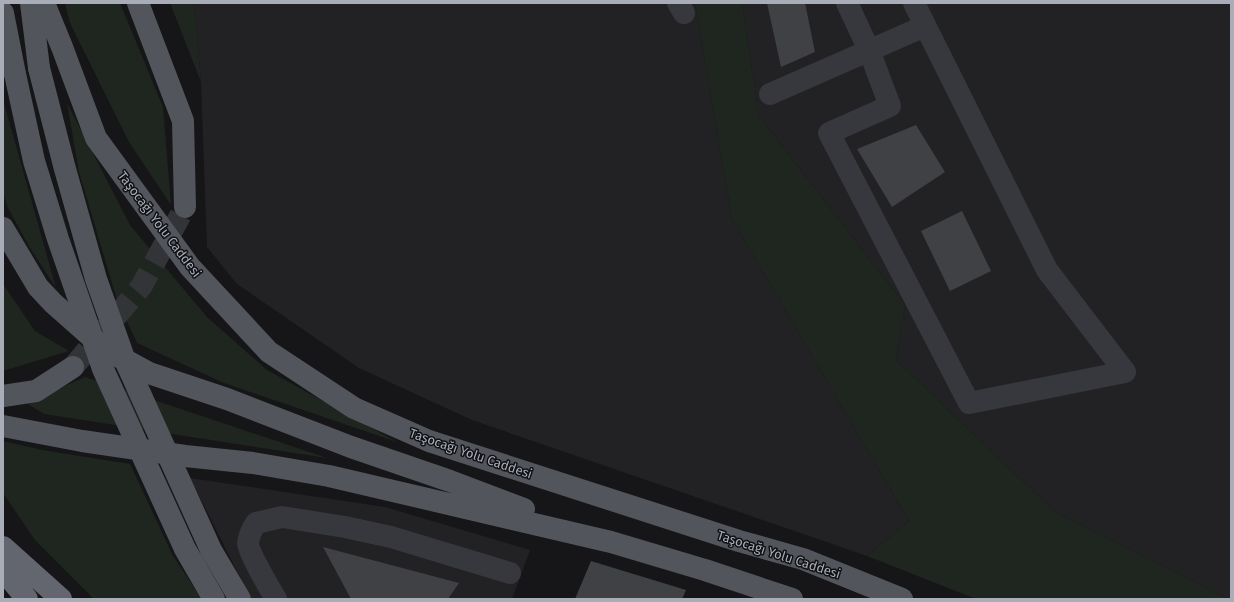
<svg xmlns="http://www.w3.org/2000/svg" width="1234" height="602" font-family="'Fira Sans',sans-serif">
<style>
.built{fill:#222225}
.green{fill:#1e261f}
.building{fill:#404145}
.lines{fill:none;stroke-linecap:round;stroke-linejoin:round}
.major-tunnel{stroke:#333438;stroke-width:22;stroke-dasharray:22 11;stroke-linecap:butt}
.minor{stroke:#37383d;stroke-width:22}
.major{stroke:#53555c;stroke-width:22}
.highway{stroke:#63666e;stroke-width:22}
.major-bridge{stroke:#53555c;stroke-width:22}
.labels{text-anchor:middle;stroke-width:3;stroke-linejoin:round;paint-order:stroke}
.street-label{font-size:13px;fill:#a8adb8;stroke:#111113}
</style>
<rect width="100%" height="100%" fill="#161618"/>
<!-- built -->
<path class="built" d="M194,3H695L732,219L909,521L867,556L472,420L359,368L237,284L207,247L201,82Z
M742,3H1231V599H1228L1055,512L896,360L905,305L759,116Z
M190,478L385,507L530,550L512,599H251Z"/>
<!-- green -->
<path class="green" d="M65,3H120L163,107L171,205L129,142L70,23Z
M170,3H194L201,82Z
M695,3H742L759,116L905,305L896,360L1055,512L1228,599H976L867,556L909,521L732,219Z
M3,99L4,103L56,288L30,248L8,208L3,193Z
M67,103L130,225L207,317L267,370L397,442L224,383L137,343L117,300L79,172Z
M3,284L35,331L69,351L3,371Z
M85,377L327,458L44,414L26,403Z
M3,441L42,450L130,464L173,556L202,599H94L35,540L3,493Z"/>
<!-- building -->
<path class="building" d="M767,3H805L815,52L781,67Z
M916,125L945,172L892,207L857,149Z
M962,211L991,271L950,291L921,231Z
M323,547L459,583L448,599H351Z
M591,561L686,590L682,599H575Z"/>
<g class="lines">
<!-- major-tunnel -->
<path class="major-tunnel" d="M73,367L141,287L185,207"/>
<!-- minor -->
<path class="minor" d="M678,3L684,13
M847,3L869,50L890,106L829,133L969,403L1125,372L1047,270L914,3
M770,94L925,26
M276,599C270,589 248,552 248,543C249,534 252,529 256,523L282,517L345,527L391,537L510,573"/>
<!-- major -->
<path class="major" d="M31,3L39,68
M44,3L62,47L96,138L190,267L269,352L354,408L429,441L739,541L803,559L902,599
M138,3L183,121L185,207
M3,13L15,74
M3,228L38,287L53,303L105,349L149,373L227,399L351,447L450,481L524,509
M3,396L36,391L73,367
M3,426L82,441L185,456L253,463L329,476L611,542L705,570L792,599"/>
<!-- highway -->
<path class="highway" d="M3,547L61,599
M3,570L27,599"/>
<!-- major-bridge -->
<path class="major-bridge" d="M39,68L65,169L96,279L124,358L211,550L240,599
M15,74L34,161L58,239L103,369L185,549L214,599"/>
</g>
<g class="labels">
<!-- street labels -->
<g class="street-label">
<text transform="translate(160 224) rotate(53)" y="5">Taşocağı Yolu Caddesi</text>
<text transform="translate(471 453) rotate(19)" y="5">Taşocağı Yolu Caddesi</text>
<text transform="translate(779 554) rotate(18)" y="5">Taşocağı Yolu Caddesi</text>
</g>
</g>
<!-- border -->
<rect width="1234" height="602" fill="none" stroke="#a8adb8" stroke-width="8"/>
</svg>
